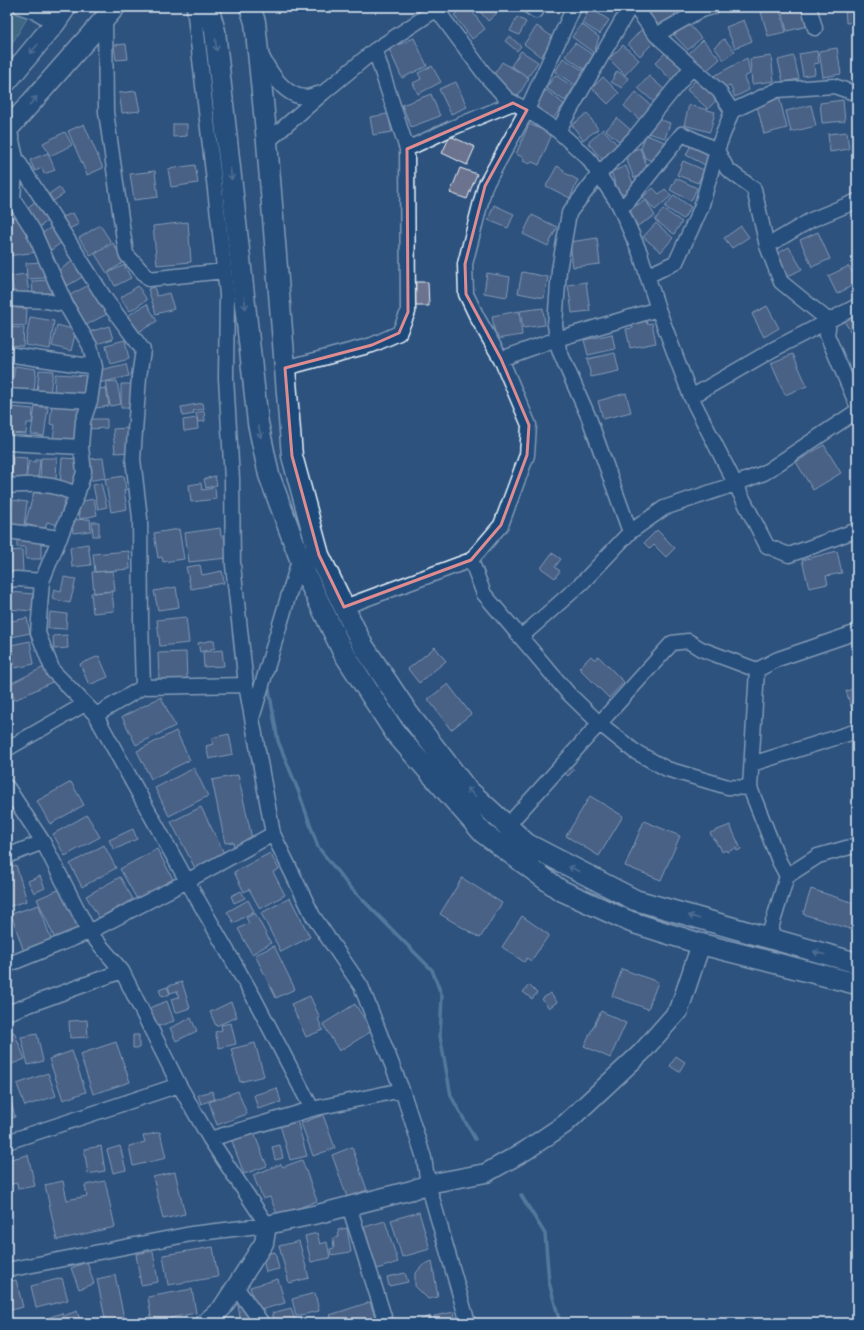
<svg xmlns="http://www.w3.org/2000/svg" width="864" height="1330" font-family="Sriracha,sans-serif">
<style>
.green{fill:#528089;stroke:#9db8c0}
.lines{fill:none;stroke-linecap:round;stroke-linejoin:round}
.stream{stroke:#84a8c1;stroke-width:3.5}
.building{fill:#6c738f;stroke:#e8f1f8}
.minor-casing{stroke:#e8f1f8;stroke-width:17}
.tertiary-casing{stroke:#e8f1f8;stroke-width:21}
.secondary-casing{stroke:#e8f1f8;stroke-width:23}
.minor{stroke:#1f4a7a;stroke-width:14}
.tertiary{stroke:#1f4a7a;stroke-width:18}
.secondary{stroke:#1f4a7a;stroke-width:20}
.oneway{stroke:#6f8dac}
.marked{fill:none;stroke:#df8c90;stroke-width:3;stroke-linejoin:round}
</style>
<rect width="100%" height="100%" fill="#2e527e"/>
<filter id="ink" filterUnits="userSpaceOnUse"><feTurbulence type="fractalNoise" baseFrequency=".025" numOctaves="2"/><feDisplacementMap in="SourceGraphic" scale="8" xChannelSelector="R" yChannelSelector="G"/><feConvolveMatrix kernelMatrix="1 2 1 2 8 2 1 2 1" color-interpolation-filters="sRGB"/></filter>
<g filter="url(#ink)">
<!-- green -->
<path class="green" d="M7,9L29,15L7,52Z"/>
<g class="lines">
<!-- stream -->
<path class="stream" d="M268,684L278,741L298,790L318,847L348,885L432,970L442,996L440,1036L451,1096L475,1139
M521,1195L545,1234L549,1282L560,1323"/>
</g>
<!-- building -->
<path class="building" d="M464,7H469L485,29L472,39L454,15Z
M476,7H502L503,8L488,21Z
M656,7H670L676,13L662,28L649,15Z
M779,7L786,32L768,36L761,12Z
M781,7H803L808,26L787,31Z
M845,7H857V22L846,23Z
M590,8L609,20L600,34L582,23Z
M517,17L526,22L519,35L510,31Z
M744,20L752,41L735,48L726,27Z
M688,23L701,38L688,50L674,35Z
M581,24L599,37L594,53L572,37Z
M537,26L554,38L541,57L524,44Z
M641,30L654,42L640,56L628,44Z
M509,36L521,46L517,51L505,41Z
M414,38L427,66L402,78L389,49Z
M724,39L735,51L724,60L714,47Z
M703,40L720,59L705,72L688,54Z
M575,43L593,55L584,69L565,56Z
M126,44L128,59L116,60L114,45Z
M623,45L639,60L625,75L609,59Z
M837,48L841,74L823,77L819,51Z
M521,51L538,62L528,77L511,66Z
M817,51L819,63L814,64L815,74L803,76L799,54Z
M666,52L683,69L671,80L655,63Z
M771,56L774,81L752,84L750,59Z
M794,56L799,79L783,82L778,60Z
M563,58L584,71L575,85L555,72Z
M747,58L750,74L744,77L749,90L735,97L730,85L722,89L712,77Z
M502,62L529,78L518,96L491,79Z
M432,66L441,82L418,94L413,83L421,79L418,73Z
M617,71L628,78L622,88L611,82Z
M555,75L574,87L565,101L546,88Z
M649,76L666,91L655,103L638,88Z
M603,77L619,93L608,104L592,88Z
M697,78L719,97L708,109L687,90Z
M456,82L467,107L451,114L439,89Z
M546,90L564,104L552,120L534,106Z
M136,91L140,111L122,113L119,93Z
M636,92L654,108L642,122L624,106Z
M431,94L440,116L411,127L402,105Z
M779,96L787,128L764,134L756,102Z
M843,100L845,121L822,123L820,103Z
M689,105L715,112L710,132L684,125Z
M811,105L816,126L791,132L786,111Z
M587,113L598,129L583,140L572,125Z
M388,114L392,132L373,135L370,117Z
M652,117L670,123L665,138L647,133Z
M617,118L634,133L623,145L606,130Z
M84,124L103,168L87,175L68,131Z
M173,124H187V136L173,137Z
M529,124L552,134L539,165L532,162L529,164L523,161L524,158L516,154Z
M603,129L621,149L605,163L588,143Z
M65,132L72,145L50,156L43,143Z
M847,132L849,149L830,152L828,134Z
M646,135L665,142L657,163L645,158L641,148Z
M450,136L475,147L467,165L442,153Z
M693,141L714,152L707,166L686,155Z
M640,148L649,172L634,178L624,153Z
M48,153L55,170L44,174L42,168L35,171L30,160Z
M683,161L704,170L698,183L677,175Z
M195,165L198,183L171,187L168,169Z
M557,166L564,170L563,172L578,180L570,198L546,186Z
M626,166L635,189L620,195L611,172Z
M460,168L477,174L467,199L450,193Z
M155,171L158,197L134,200L130,174Z
M676,178L697,188L691,201L670,190Z
M59,187L64,194L53,201L49,194Z
M653,188L659,194L665,189L671,196L655,210L643,197Z
M674,195L691,207L683,219L665,207Z
M646,200L655,216L637,226L628,210Z
M36,201L50,219L37,229L23,211Z
M494,205L514,214L508,228L488,220Z
M663,209L682,222L674,234L655,220Z
M73,213L79,224L69,229L63,217Z
M532,215L557,227L548,246L523,234Z
M22,216L37,252L7,256V218Z
M188,222L191,262L157,265L153,226Z
M656,223L673,238L661,252L643,237Z
M54,225L65,240L51,250L40,235Z
M100,225L111,242L91,256L79,238Z
M741,226L749,237L732,248L724,238Z
M818,232L830,259L812,267L800,240Z
M597,238L600,264L573,267L570,242Z
M113,243L124,262L107,273L95,254Z
M789,247L802,269L785,278L773,256Z
M74,260L84,276L67,286L58,271Z
M43,262L44,278L27,279L26,263Z
M124,265L131,278L115,286L108,273Z
M849,266L857,283L837,294L828,276Z
M522,272L548,277L544,298L518,293Z
M487,273L510,277L507,297L484,293Z
M26,274L29,293L14,295L11,276Z
M51,280V293L33,294L32,281Z
M411,282H428L429,306H412Z
M586,282L590,311L572,313L568,285Z
M91,284L107,314L86,325L70,295Z
M138,286L147,300L130,311L120,298Z
M154,287L157,296L169,293L174,309L156,314L148,289Z
M147,304L157,321L137,333L127,316Z
M767,306L779,328L764,337L752,314Z
M8,307L27,309L26,326L7,325Z
M543,308L545,325L523,328L520,311Z
M519,311L522,335L496,339L492,316Z
M857,312V342L844,321Z
M30,317L54,321L50,349L25,345Z
M646,321L647,324L652,323L656,343L630,348L626,329L633,328L632,324Z
M57,325L76,330L71,351L52,346Z
M109,326L113,339L93,345L89,332Z
M7,327L24,328L23,346L7,345Z
M612,334L615,349L588,355L584,340Z
M125,340L129,359L110,364L106,345Z
M615,353L619,371L591,377L587,359Z
M793,354L807,386L785,395L771,363Z
M126,364L129,376L99,383L96,371Z
M7,366L13,367L10,388L7,387Z
M15,366L36,369L34,392L12,389Z
M857,366V390L846,372Z
M39,370L53,371L50,394L37,392Z
M55,374L90,376L88,397L54,395Z
M117,381L121,404L110,406L106,382Z
M121,384H132V408H121Z
M106,388L109,406L96,408L93,390Z
M626,393L631,412L603,419L598,401Z
M203,403L204,409L193,411L194,414L183,416L181,407Z
M52,404L80,408L76,442L53,439L55,425L50,424Z
M7,406H10L8,433H7Z
M35,406L48,408L44,436L31,434Z
M11,407L33,409L32,423H27L26,434L9,433Z
M204,411L205,421L198,422L196,413Z
M197,418L198,429L184,431L183,420Z
M87,419H107V428L87,429Z
M129,428L131,452L115,453L113,429Z
M824,445L841,473L813,490L796,462Z
M7,454L12,455L11,479H7Z
M13,457L27,458L26,479L12,478Z
M41,458H57L56,480H40Z
M62,458L79,459L77,485L60,484Z
M103,458L106,478L86,481L84,471L92,470L90,459Z
M36,459H40L38,479L26,478L29,461L36,462Z
M124,476L126,490H124L127,509L111,512L105,479Z
M215,476L217,485L206,488L204,479Z
M101,483L107,507L98,509L93,485Z
M201,483L202,490L215,488L216,499L191,502L189,485Z
M44,486L67,493L58,525L47,522L45,529L25,524L34,492L42,494Z
M94,499L97,515L80,519L77,502Z
M13,500L27,502L24,526L9,524Z
M90,519L91,531L73,533L72,520Z
M92,522H99V536H93Z
M220,528L221,536H224L227,558L189,562L185,533Z
M179,529L184,559L163,562L162,557L158,558L154,533Z
M657,530L675,548L666,557L654,545L650,549L644,543Z
M17,540H41V559H26V547H17Z
M88,544L91,565L72,567L70,547Z
M22,550L23,572H7V551Z
M129,551L130,569L95,572L93,554Z
M837,551L842,573L826,576L828,584L809,588L802,560Z
M552,553L561,559L555,567L560,571L555,578L541,568Z
M200,565L202,575L222,571L224,583L191,589L186,567Z
M113,571L115,591L94,593L92,572Z
M64,577L76,579L70,603L52,599L54,589L61,591Z
M176,587L179,607L158,610L154,591Z
M112,591L114,611L93,613L91,593Z
M10,592L33,594L32,611L9,609Z
M50,612L67,614L66,629L48,628Z
M186,617L189,643L160,646L157,620Z
M27,618L30,633L7,638V622Z
M67,635L68,648L54,649L53,636Z
M214,640L215,648L200,652L198,643Z
M30,641L34,664L15,668L11,645Z
M435,647L446,661L419,683L408,669Z
M222,650L224,666L204,667L203,652Z
M186,652L187,679L159,680L158,653Z
M99,656L108,677L89,685L80,664Z
M591,656L595,660L598,656L624,682L609,698L579,668Z
M46,666L54,681L15,700L8,685Z
M448,684L471,714L451,730L428,699Z
M857,688V715L854,716L846,691Z
M161,697L175,726L136,745L122,717Z
M176,731L190,760L151,779L137,751Z
M229,734L233,754L209,759L206,746L213,744L211,738Z
M567,764L574,770L568,776L561,770Z
M194,768L208,796L169,816L155,788Z
M238,775L253,843L234,847L233,842L225,843L212,780Z
M71,782L84,805L50,824L37,801Z
M590,796L623,816L599,856L566,836Z
M201,807L224,853L195,868L171,822Z
M87,815L100,837L65,856L53,834Z
M644,821L680,836L661,880L625,866Z
M730,825L741,849L737,851L736,848L727,852L726,850L722,852L719,845L718,846L715,840H714L710,833Z
M133,829L137,839L114,850L109,840Z
M104,845L116,868L82,887L70,864Z
M157,849L174,881L138,901L120,869Z
M270,853L279,869L273,872L285,895L260,909L249,889L244,892L234,872Z
M16,865L27,901L7,907V868Z
M40,876L45,888L34,893L28,881Z
M120,877L133,899L99,918L86,896Z
M462,878L502,903L480,938L440,914Z
M63,888L81,930L56,941L37,899Z
M811,889L857,904V917L853,930L803,914Z
M241,891L245,898L234,903L231,896Z
M290,898L310,937L281,952L261,913Z
M248,900L254,911L234,923L227,912Z
M39,905L52,942L24,952L11,914Z
M255,913L271,943L252,954L238,929L249,923L246,918Z
M522,916L549,935L531,961L527,958L524,962L502,947Z
M274,946L295,989L276,998L255,955Z
M622,969L658,982L648,1009L612,996Z
M182,982L190,1008L175,1013L171,999L179,997L177,991L170,993L168,986Z
M529,985L537,993L532,999L523,992Z
M167,987L170,994L162,997L159,990Z
M550,993L557,1002L549,1008L542,999Z
M310,996L320,1018L318,1019L323,1030L306,1037L291,1004Z
M167,1001L174,1021L156,1027L149,1008Z
M231,1002L237,1017L216,1026L210,1012Z
M355,1004L372,1031L339,1051L323,1024Z
M601,1011L626,1023L610,1058L584,1046Z
M191,1018L197,1031L176,1041L170,1028Z
M87,1020L88,1037L70,1038L69,1021Z
M231,1023L236,1044L219,1048L215,1032L222,1030L221,1025Z
M14,1032L25,1059L7,1066V1034Z
M37,1034L43,1061L28,1065L21,1037Z
M133,1035H139V1048H133Z
M116,1042L130,1082L93,1094L80,1054Z
M255,1043L264,1076L240,1082L231,1049Z
M72,1051L86,1092L63,1100L49,1059Z
M676,1056L685,1062L679,1072L670,1066Z
M48,1073L56,1096L25,1106L17,1084Z
M277,1088L281,1102L258,1109L254,1095Z
M212,1091L215,1099L201,1104L198,1095Z
M238,1091L247,1114L217,1125L209,1102Z
M11,1101L15,1117L7,1119V1102Z
M323,1115L335,1148L313,1156L301,1123Z
M296,1117L307,1156L290,1160L279,1121Z
M252,1128L267,1166L244,1174L230,1136Z
M160,1132L166,1158L133,1166L129,1146L145,1142L143,1136Z
M280,1145L283,1158L275,1160L272,1147Z
M101,1146L105,1171L88,1174L84,1149Z
M120,1146L126,1170L113,1173L107,1150Z
M352,1147L367,1190L347,1197L332,1155Z
M28,1155L35,1186L18,1189L17,1183L7,1185V1160Z
M302,1160L317,1201L278,1216L270,1197L263,1199L253,1175L281,1164L283,1167Z
M175,1172L185,1214L163,1219L153,1177Z
M63,1181L67,1200L87,1196L85,1185L105,1181L115,1227L57,1240L45,1185Z
M419,1212L430,1249L402,1257L391,1220Z
M385,1221L398,1262L374,1270L361,1228Z
M347,1228L351,1252L331,1255L330,1249L334,1248L333,1238L339,1237L338,1230Z
M317,1233L320,1244L327,1242L330,1258L311,1262L305,1236Z
M299,1241L309,1278L289,1283L279,1246Z
M213,1247L218,1277L168,1285L163,1255Z
M153,1251L158,1282L141,1285L136,1254Z
M275,1252L279,1269L266,1272L262,1255Z
M432,1261L438,1297L428,1299L415,1286V1274L423,1265Z
M87,1262L94,1284L79,1289L71,1268Z
M405,1273L408,1282L389,1286L387,1277Z
M115,1275L125,1323H106L97,1279Z
M62,1278L68,1300L36,1308L31,1286Z
M278,1279L285,1303L257,1311L250,1287Z
M16,1280L23,1307L7,1311V1282Z
M192,1289L196,1313L170,1318L171,1323H152L148,1297Z
M315,1293L319,1311L296,1316L292,1299Z
M237,1300L257,1323H241Z
M370,1302L377,1323H332L330,1315Z
M291,1308L296,1323H275L272,1313Z
M77,1311L81,1323H48L47,1318L62,1313L63,1316Z
M454,1312L456,1323H436L434,1316Z
M430,1316L433,1323H414Z"/>
<g class="lines">
<defs>
<path id="minor" d="M21,7L36,12L55,23
M194,7L227,294L226,378L232,479L233,565L246,685L273,834L313,916L361,986L402,1090L424,1158L428,1184L468,1323
M530,7L536,11L538,7
M635,7L656,35L719,91L732,111
M809,7L815,28
M437,10L486,76L508,100L527,110L558,131L588,158L619,205L640,253L658,309L557,339L501,359L529,425L527,455L501,525L471,560L484,594L568,693L599,723L634,751L667,769L728,787L750,788
M105,17L106,112L126,254L149,279L224,271
M656,35L699,11L712,7
M261,55C270,72 285,98 307,97C312,96 317,94 322,93
M9,128L16,158L106,300L143,350L139,377L133,459L140,518L141,620L143,687L96,715
M558,131L630,7
M267,142L323,93L375,50L440,7
M407,149L452,128L513,103
M16,158L13,199L33,230L66,305L90,346L95,367L90,401L83,421L81,447L84,472L77,495L42,581L38,633L53,671L95,714L187,881L253,996L312,1109
M619,205L627,203L682,134L717,150L727,169L754,189L767,246L781,282L829,321L827,335L857,405
M767,246L811,220L857,201
M647,276L676,262L701,208L717,150L732,111L777,90L834,86L857,94
M7,299L46,301L66,305
M658,309L691,397L767,546L789,555L857,530
M7,354L95,367
M501,359L477,317L466,294L465,264L485,186L527,110L574,7
M285,368L372,345L399,333L408,312L407,149L375,50
M7,396L90,401
M691,397L772,350L857,306
M7,443L81,447
M7,486C34,484 52,482 77,495
M7,531L60,538
M630,532L589,418L559,350L555,325L559,270L569,213L599,174L635,137L692,67
M7,580L17,579L42,581
M344,607L471,560
M521,637L583,582L630,532L664,508L735,484L764,473L857,411
M757,670L750,788L779,861L787,876
M143,687L246,685
M253,715L300,557
M7,749L85,704
M752,764L857,731
M7,787L43,842L89,932L122,971L179,1085L210,1139L267,1225L191,1234L7,1270
M507,826L672,643L688,641L701,649L757,670L778,659L857,632
M7,856L43,842
M768,938L787,876L818,856L857,845
M7,965L89,932L187,881L273,834
M7,1013L122,971
M210,1139L312,1109L402,1090
M7,1142L179,1085
M349,1206L386,1323
M236,1287L262,1323"/>
<path id="tertiary" d="M205,1323L222,1308L264,1243L267,1225L318,1214L412,1190L428,1184L486,1173L525,1151L565,1124L642,1052L679,1010L701,944"/>
<path id="secondary" d="M208,7L215,31L258,423L269,475L306,575L343,652L396,734L483,833L560,890L631,922L701,944L857,984
M250,7L255,22L267,142L292,456L319,555L362,644L408,713L466,788L527,844L635,900L857,963
M7,81L55,23L66,7
M7,130L115,7"/>
</defs>
<!-- minor casing -->
<use href="#minor" class="minor-casing"/>
<!-- tertiary casing -->
<use href="#tertiary" class="tertiary-casing"/>
<!-- secondary casing -->
<use href="#secondary" class="secondary-casing"/>
<!-- minor -->
<use href="#minor" class="minor"/>
<!-- tertiary -->
<use href="#tertiary" class="tertiary"/>
<!-- secondary -->
<use href="#secondary" class="secondary"/>
</g>
<!-- one-way arrows -->
<defs><path id="oneway-shaft" d="M-6 0H5M1.5-3L5.5 0L1.5 3" fill="none" stroke-width="1.6" stroke-linecap="round" stroke-linejoin="round"/></defs>
<g class="oneway">
<use href="#oneway-shaft" transform="translate(216 45) rotate(84)"/>
<use href="#oneway-shaft" transform="translate(34 49) rotate(130)"/>
<use href="#oneway-shaft" transform="translate(33 101) rotate(-49)"/>
<use href="#oneway-shaft" transform="translate(231 174) rotate(84)"/>
<use href="#oneway-shaft" transform="translate(245 303) rotate(84)"/>
<use href="#oneway-shaft" transform="translate(260 432) rotate(78)"/>
<use href="#oneway-shaft" transform="translate(471 792) rotate(-137)"/>
<use href="#oneway-shaft" transform="translate(574 869) rotate(-153)"/>
<use href="#oneway-shaft" transform="translate(694 917) rotate(-164)"/>
<use href="#oneway-shaft" transform="translate(819 953) rotate(-164)"/>
</g>
</g>
<!-- marked area -->
<path d="M0 0H864V1330H0ZM513,103L527,110L485,186L465,264L466,294L501,359L529,425L527,455L501,525L471,560L344,607L319,555L292,456L285,368L372,345L399,333L408,312L407,149Z" fill="#2e527e" fill-opacity=".55" fill-rule="evenodd"/>
<path class="marked" d="M513,103L527,110L485,186L465,264L466,294L501,359L529,425L527,455L501,525L471,560L344,607L319,555L292,456L285,368L372,345L399,333L408,312L407,149Z"/>
<!-- margin -->
<rect width="864" height="1330" fill="none" stroke="#1f4a7a" stroke-width="24"/>
<rect x="12" y="12" width="840" height="1306" fill="none" stroke="#e8f1f8" stroke-width="1.5" filter="url(#ink)"/>
</svg>
